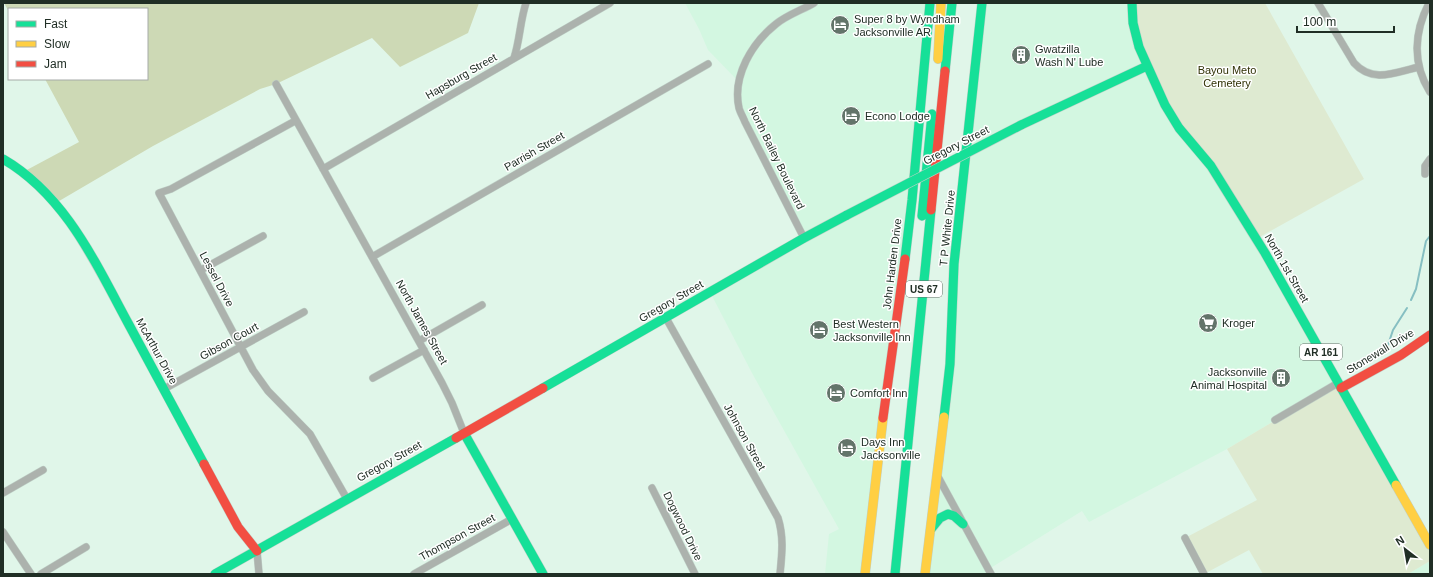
<svg xmlns="http://www.w3.org/2000/svg" width="1433" height="577" font-family="Arial,sans-serif">
<style>
.built{fill:#d3f7e1}
.green{fill:#deead1}
.forest{fill:#cdd9b5}
.lines{fill:none;stroke-linecap:round;stroke-linejoin:round}
.stream{stroke:#86bfc2;stroke-width:2}
.street-casing{stroke:#bfd0c7;stroke-width:8}
.fast-casing{stroke:#bfd0c7;stroke-width:10}
.slow-casing{stroke:#bfd0c7;stroke-width:10}
.jam-casing{stroke:#bfd0c7;stroke-width:10}
.street{stroke:#acb2ad;stroke-width:7}
.fast{stroke:#16e098;stroke-width:9}
.slow{stroke:#ffcf43;stroke-width:9}
.jam{stroke:#f24e42;stroke-width:9}
.fast-bridge-casing{stroke:#bfd0c7;stroke-width:10;stroke-linecap:butt}
.fast-bridge{stroke:#16e098;stroke-width:9}
.labels{text-anchor:middle;stroke-width:3;stroke-linejoin:round;paint-order:stroke}
.shield{fill:#fff;stroke:#636d66;stroke-width:1}
.shield-label{font-size:10px;font-weight:bold;fill:#202e25}
.poi-label{font-size:11px;fill:#202e25;stroke:#fff;text-anchor:start}
.park-label{font-size:11px;fill:#303105;stroke:#fff}
.street-label{font-size:11px;fill:#202e25;stroke:#fff}
</style>
<rect width="100%" height="100%" fill="#e0f6e9"/>
<!-- built -->
<path class="built" d="M685,3H930L865,574H825L829,534L839,529L752,373L710,292L804,238L739,108V82L708,50L699,29Z
M982,3H1132L1197,148L1338,383L1227,449L1089,522L1082,511L989,569L991,574H926Z
M1430,561V574H1408Z"/>
<!-- green -->
<path class="green" d="M1132,3H1265L1364,179L1256,239L1181,131L1139,47Z
M1338,383L1430,545V561L1408,574H1263L1249,550L1204,574L1185,538L1257,500L1227,449Z"/>
<!-- forest -->
<path class="forest" d="M4,3H479L468,33L400,67L372,38L276,84L260,89L153,146L54,204L23,172L79,142L45,79H147V9H9V12Z"/>
<g class="lines">
<!-- stream -->
<path class="stream" d="M1411,300L1416,289L1426,241L1430,236
M1356,370L1387,348L1393,330L1407,308"/>
<defs>
<path id="street" d="M1318,3L1354,63C1373,84 1396,72 1419,67
M1429,3C1414,32 1412,64 1430,92
M514,58C520,40 520,21 526,3
M276,84L442,383L452,403L464,433
M295,121L171,189L159,193L253,370L268,391L310,434L347,499
M323,169L610,3
M1425,174V166L1430,159
M804,238L745,122C743,117 740,112 739,108C732,76 752,43 776,24C787,15 802,10 814,3
M372,257L708,64
M201,270L263,236
M666,318L778,518C784,537 782,554 780,574
M419,341L482,305
M373,378L424,350
M164,389L304,312
M1275,420L1338,383
M937,475L991,574
M652,488L695,574
M3,493L43,470
M3,532L31,574
M1185,538L1204,574
M257,551L259,574
M41,574L86,547
M414,574L512,519"/>
<path id="fast" d="M1132,3L1133,23L1139,47L1165,105L1179,128L1211,166L1265,253L1396,485
M945,71L952,3
M1021,125L1147,66
M3,159C65,195 95,262 128,323C153,370 179,417 204,464
M922,216L932,114
M905,259L912,200L930,3
M543,388L804,238L847,215
M944,417L950,364L954,264L982,3
M464,433L543,574
M931,529L940,518L948,514L954,516L963,524
M215,574L456,438
M895,574L931,210"/>
<path id="slow" d="M938,59L941,3
M1396,485L1430,545
M865,574L883,418
M925,574L944,417"/>
<path id="jam" d="M931,210L945,71
M1341,388L1401,355L1430,335
M883,418L905,259
M456,438L543,388
M204,464L238,527L257,551"/>
</defs>
<!-- street casing -->
<use href="#street" class="street-casing"/>
<!-- fast casing -->
<use href="#fast" class="fast-casing"/>
<!-- slow casing -->
<use href="#slow" class="slow-casing"/>
<!-- jam casing -->
<use href="#jam" class="jam-casing"/>
<!-- street -->
<use href="#street" class="street"/>
<!-- fast -->
<use href="#fast" class="fast"/>
<!-- slow -->
<use href="#slow" class="slow"/>
<!-- jam -->
<use href="#jam" class="jam"/>
<defs>
<path id="fast-bridge" d="M847,215L1021,125"/>
</defs>
<!-- fast-bridge casing -->
<use href="#fast-bridge" class="fast-bridge-casing"/>
<!-- fast-bridge -->
<use href="#fast-bridge" class="fast-bridge"/>
</g>
<!-- icons -->
<defs>
<symbol id="hotel-disc" viewBox="-11 -11 22 22"><circle r="9.5" fill="#63746a" stroke="#fff"/><path d="M-6-4.5h1.5V1H6V5H4.5V3h-9V5H-6ZM-4 0a1.8 1.8 0 1 1 3.6 0ZM.5 0V-2.5h3Q6-2.5 6 0Z" fill="#fff"/></symbol>
<symbol id="building-disc" viewBox="-11 -11 22 22"><circle r="9.5" fill="#63746a" stroke="#fff"/><path d="M-4-6H4V6H1V3H-1V6H-4ZM-2.5-4.3h1.7v1.8h-1.7ZM.8-4.3h1.7v1.8H.8ZM-2.5-1h1.7V.8h-1.7ZM.8-1h1.7V.8H.8Z" fill="#fff"/></symbol>
<symbol id="supermarket-disc" viewBox="-11 -11 22 22"><circle r="9.5" fill="#63746a" stroke="#fff"/><path d="M-6-5.5h2.5l.6 2H6L4.5 2H-2.5L-4.4-4H-6ZM-1.5 3.2a1.3 1.3 0 1 0 .1 0ZM3 3.2a1.3 1.3 0 1 0 .1 0Z" fill="#fff"/></symbol>
</defs>
<g fill-rule="evenodd">
<use href="#hotel-disc" x="829" y="14" width="22" height="22"/>
<use href="#building-disc" x="1010" y="44" width="22" height="22"/>
<use href="#hotel-disc" x="840" y="105" width="22" height="22"/>
<use href="#supermarket-disc" x="1197" y="312" width="22" height="22"/>
<use href="#hotel-disc" x="808" y="319" width="22" height="22"/>
<use href="#building-disc" x="1270" y="367" width="22" height="22"/>
<use href="#hotel-disc" x="825" y="382" width="22" height="22"/>
<use href="#hotel-disc" x="836" y="437" width="22" height="22"/>
</g>
<g class="labels">
<!-- shield labels -->
<g class="shield">
<rect x="906" y="281" width="36" height="16" rx="3"/>
<rect x="1300" y="344" width="42" height="16" rx="3"/>
</g>
<g class="shield-label">
<text x="924" y="293">US 67</text>
<text x="1321" y="356">AR 161</text>
</g>
<!-- poi labels -->
<g class="poi-label">
<text x="854" y="23">Super 8 by Wyndham<tspan x="854" dy="13">Jacksonville AR</tspan></text>
<text x="1035" y="53">Gwatzilla<tspan x="1035" dy="13">Wash N' Lube</tspan></text>
<text x="865" y="120">Econo Lodge</text>
<text x="1222" y="327">Kroger</text>
<text x="833" y="328">Best Western<tspan x="833" dy="13">Jacksonville Inn</tspan></text>
<text x="1267" y="376" text-anchor="end">Jacksonville<tspan x="1267" dy="13">Animal Hospital</tspan></text>
<text x="850" y="397">Comfort Inn</text>
<text x="861" y="446">Days Inn<tspan x="861" dy="13">Jacksonville</tspan></text>
</g>
<!-- park labels -->
<g class="park-label">
<text x="1227" y="74">Bayou Meto<tspan x="1227" dy="13">Cemetery</tspan></text>
</g>
<!-- street labels -->
<g class="street-label">
<text transform="translate(461 76) rotate(-30)" y="4">Hapsburg Street</text>
<text transform="translate(956 145) rotate(-27)" y="4">Gregory Street</text>
<text transform="translate(534 151) rotate(-30)" y="4">Parrish Street</text>
<text transform="translate(777 158) rotate(64)" y="4">North Bailey Boulevard</text>
<text transform="translate(947 228) rotate(-84)" y="4">T P White Drive</text>
<text transform="translate(892 264) rotate(-83)" y="4">John Harden Drive</text>
<text transform="translate(1287 268) rotate(60)" y="4">North 1st Street</text>
<text transform="translate(217 279) rotate(62)" y="4">Lessel Drive</text>
<text transform="translate(671 301) rotate(-30)" y="4">Gregory Street</text>
<text transform="translate(422 322) rotate(61)" y="4">North James Street</text>
<text transform="translate(229 341) rotate(-29)" y="4">Gibson Court</text>
<text transform="translate(157 351) rotate(61)" y="4">McArthur Drive</text>
<text transform="translate(1380 351) rotate(-31)" y="4">Stonewall Drive</text>
<text transform="translate(745 437) rotate(61)" y="4">Johnson Street</text>
<text transform="translate(389 461) rotate(-29)" y="4">Gregory Street</text>
<text transform="translate(683 526) rotate(64)" y="4">Dogwood Drive</text>
<text transform="translate(457 537) rotate(-29)" y="4">Thompson Street</text>
</g>
</g>
<!-- border -->
<rect width="1433" height="577" fill="none" stroke="#202e25" stroke-width="8"/>
<!-- legend -->
<rect x="8" y="8" width="140" height="72" fill="#ffffff" stroke="#a6aba8"/>
<rect x="16" y="21" width="20" height="6" fill="#16e098" stroke="#a6aba8"/>
<text x="44" y="28" font-size="12" fill="#202e25">Fast</text>
<rect x="16" y="41" width="20" height="6" fill="#ffcf43" stroke="#a6aba8"/>
<text x="44" y="48" font-size="12" fill="#202e25">Slow</text>
<rect x="16" y="61" width="20" height="6" fill="#f24e42" stroke="#a6aba8"/>
<text x="44" y="68" font-size="12" fill="#202e25">Jam</text>
<!-- north arrow -->
<g transform="translate(1405 549) rotate(329)" stroke="#ffffff" stroke-width="3" paint-order="stroke">
<path d="M0-3L7 15L0 10L-7 15Z" fill="#202e25"/>
<text y="-6" font-size="11" font-weight="bold" text-anchor="middle" fill="#202e25">N</text>
</g>
<!-- scale -->
<path d="M1297 26v6h97v-6" fill="none" stroke="#202e25" stroke-width="2"/>
<text x="1303" y="26" font-size="12" fill="#202e25" stroke="#ffffff" stroke-width="3" paint-order="stroke">100 m</text>
</svg>
